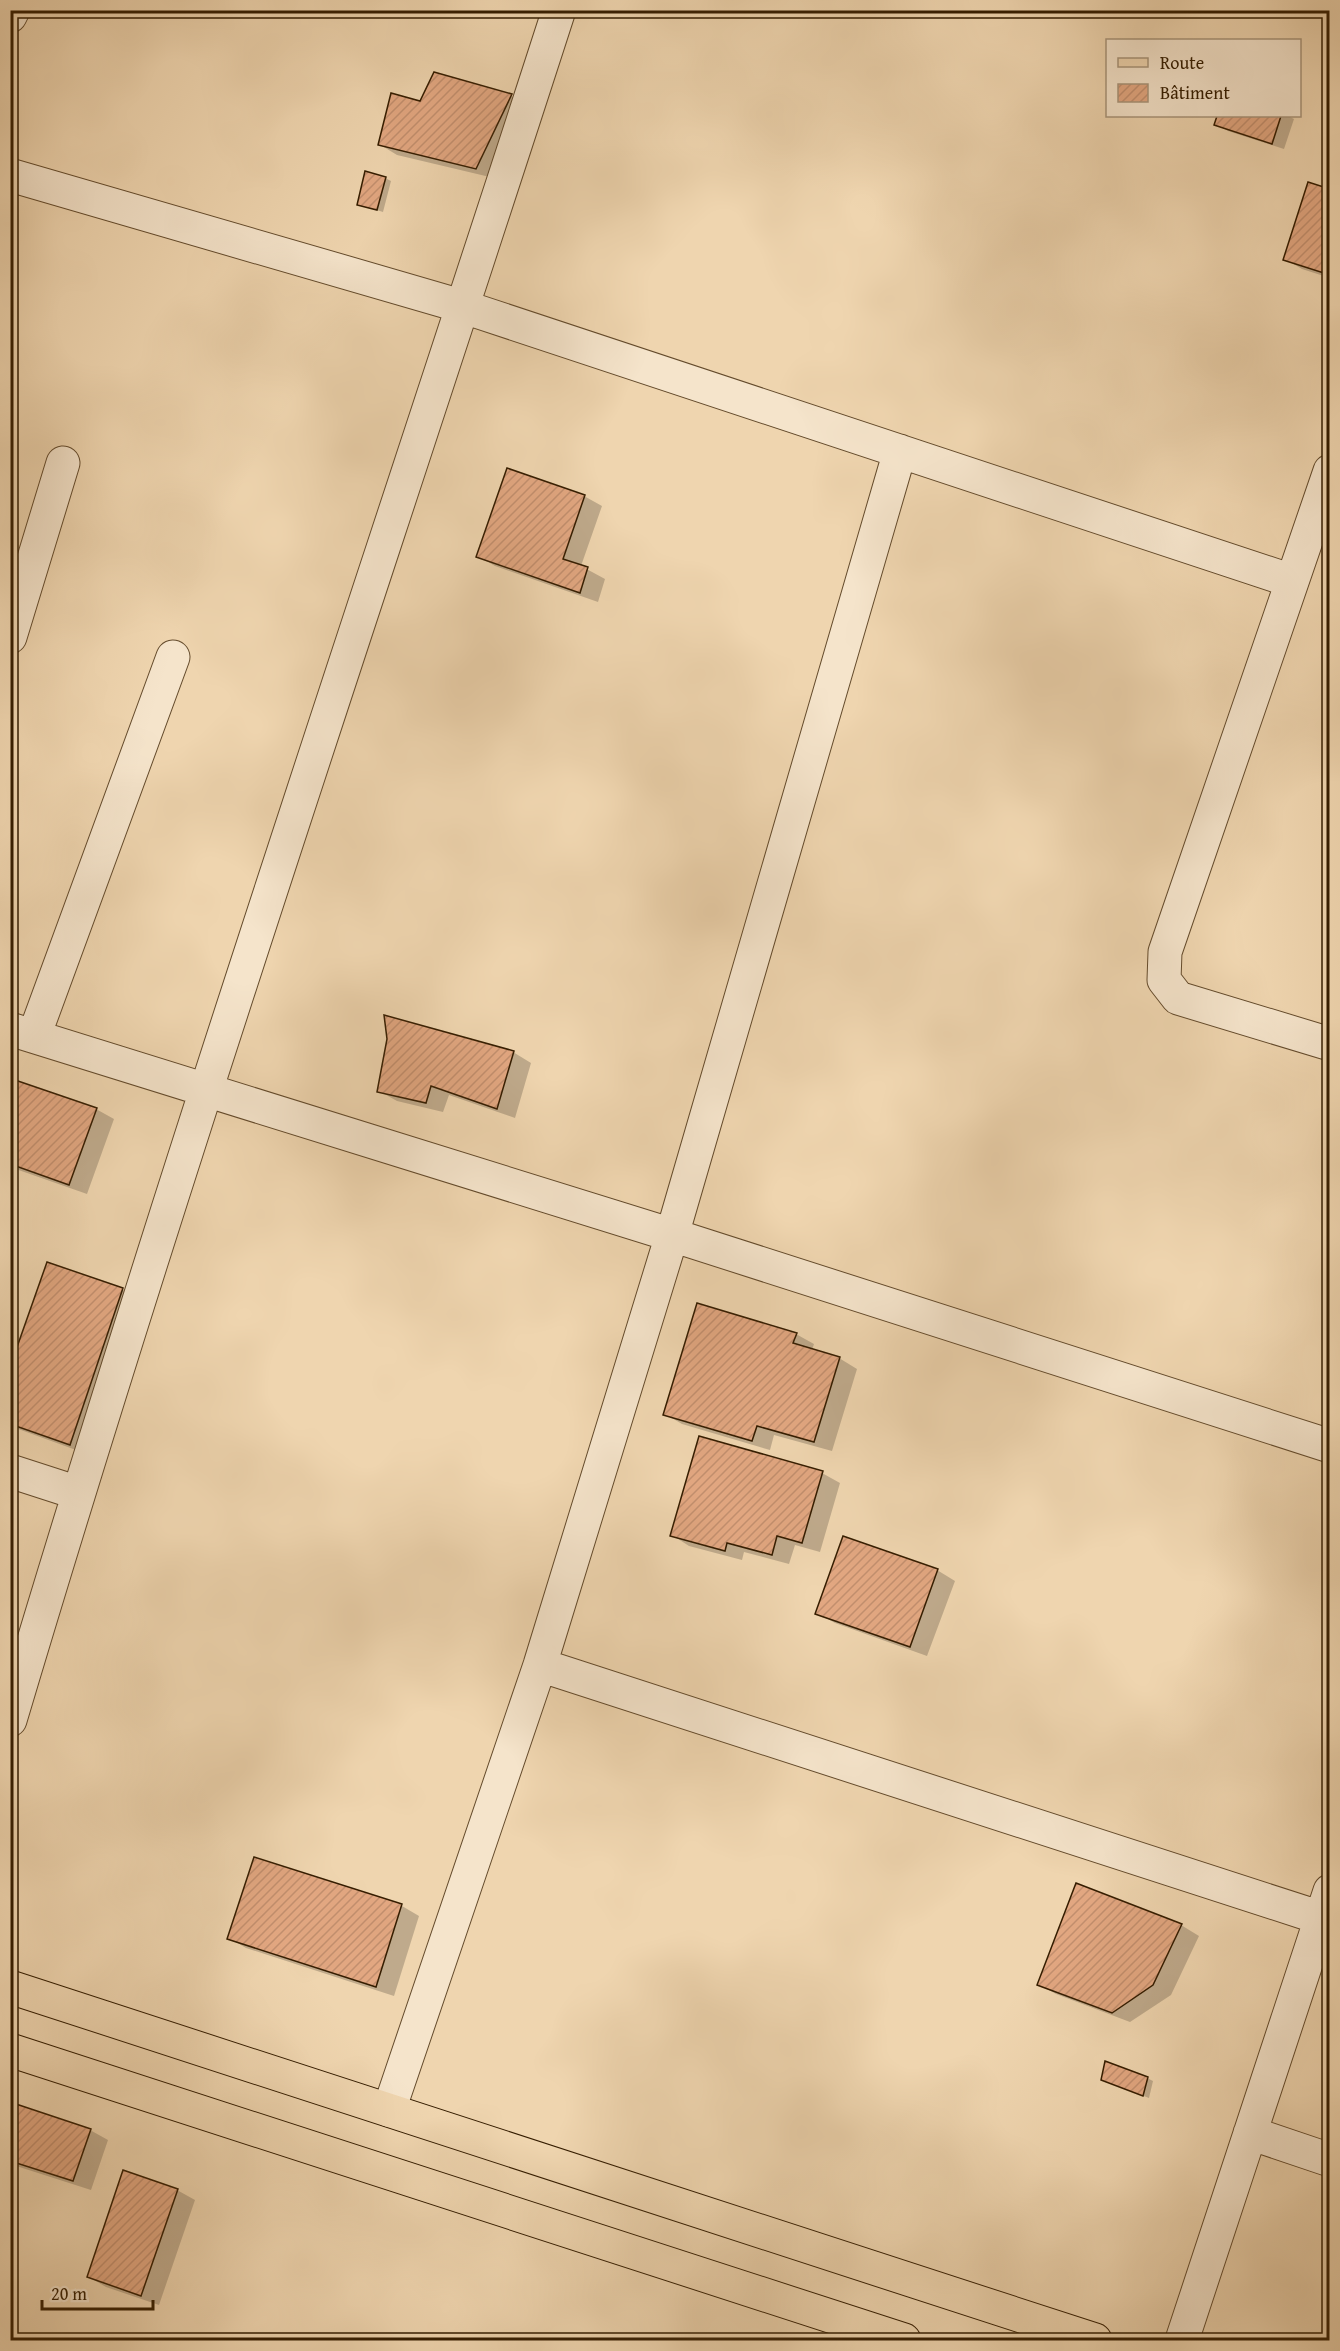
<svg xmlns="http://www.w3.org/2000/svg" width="1340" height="2351" font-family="'Gentium Book Plus',serif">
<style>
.shadow{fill:#0003}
.building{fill:url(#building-hatch);stroke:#351d00;stroke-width:1.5}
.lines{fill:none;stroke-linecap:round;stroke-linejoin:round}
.minor-casing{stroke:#644b2c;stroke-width:35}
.major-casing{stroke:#351d00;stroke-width:35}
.minor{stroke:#f5e4cb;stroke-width:33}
.major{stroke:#efd5af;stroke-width:33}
</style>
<defs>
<pattern id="building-hatch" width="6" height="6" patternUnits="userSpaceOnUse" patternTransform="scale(1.5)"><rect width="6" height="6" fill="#e2a781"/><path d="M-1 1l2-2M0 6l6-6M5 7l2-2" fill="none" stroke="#c28f6e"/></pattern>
</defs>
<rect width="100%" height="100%" fill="#efd5af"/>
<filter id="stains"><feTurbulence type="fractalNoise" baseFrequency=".00333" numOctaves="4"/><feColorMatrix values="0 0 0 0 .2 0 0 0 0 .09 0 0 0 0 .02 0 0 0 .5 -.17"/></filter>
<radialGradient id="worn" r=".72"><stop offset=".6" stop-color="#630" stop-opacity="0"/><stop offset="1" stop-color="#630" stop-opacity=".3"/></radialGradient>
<!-- shadow -->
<path class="shadow" d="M511,96L528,106L494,178L397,155L379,144L421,102Z
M1219,116H1288L1294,119L1284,149L1228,131L1216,124Z
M385,178L391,181L383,212L358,204Z
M1330,191V278L1302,269L1285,259Z
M584,496L602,506L581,566L605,579L598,602L495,566L478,556Z
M513,1052L531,1063L515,1118L449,1095L443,1112L397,1101L379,1091Z
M10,1096L96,1109L114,1119L87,1194L10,1167Z
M47,1264L123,1290L140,1300L87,1454L10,1426V1371Z
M796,1334L814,1344L812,1350L839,1358L857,1369L832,1451L774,1435L770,1450L682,1424L665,1414Z
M822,1473L840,1483L820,1552L795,1545L789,1564L744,1552L742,1560L689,1546L672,1535Z
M937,1570L955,1581L927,1656L835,1623L817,1613Z
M255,1858L402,1906L419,1916L394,1996L246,1948L229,1938Z
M1077,1884L1181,1925L1199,1936L1171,1995L1130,2022L1056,1994L1038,1984Z
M1147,2078L1153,2081L1149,2098L1108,2082Z
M10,2104L90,2130L108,2140L91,2190L10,2164Z
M177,2190L195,2200L159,2305L106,2287L89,2277Z"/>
<!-- building -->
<path class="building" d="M434,72L512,94L476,169L378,145L391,93L420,101Z
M1217,116H1281L1272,144L1214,125Z
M365,171L386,177L377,210L357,205Z
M1308,182L1330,189V275L1283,260Z
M507,468L585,495L563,559L588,567L580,593L476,557Z
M384,1015L514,1051L497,1109L431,1086L426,1103L377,1092L387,1039Z
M15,1080L97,1108L69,1185L10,1164V1091Z
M47,1262L123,1288L70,1445L10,1424V1367Z
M697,1303L797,1333L793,1343L840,1357L814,1442L757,1426L752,1441L663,1415Z
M699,1436L823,1471L802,1543L777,1536L772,1555L727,1543L725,1551L670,1536Z
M843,1536L938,1569L910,1647L815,1614Z
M254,1857L402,1904L376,1987L227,1939Z
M1076,1883L1182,1924L1153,1985L1112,2013L1037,1985Z
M1105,2061L1148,2077L1143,2096L1101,2080Z
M10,2102L91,2129L73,2181L10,2161Z
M123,2170L178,2189L141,2296L87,2277Z"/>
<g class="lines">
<defs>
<path id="minor" d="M10,16L13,10
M10,175L461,306L1292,581
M1330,471L1165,952L1164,980L1178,998L1330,1044
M10,637L63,463
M10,1029L672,1235L1330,1446
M34,1036L173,657
M10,1471L78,1493
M540,1665L1321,1918
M10,1720C181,1146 375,580 559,10
M389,2110L540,1665L672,1235L900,451
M1250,2133L1330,2160
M1182,2340L1330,1891"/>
<path id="major" d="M10,1987L1095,2340
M10,2050L904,2340"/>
</defs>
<!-- minor casing -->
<use href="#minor" class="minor-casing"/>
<!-- major casing -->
<use href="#major" class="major-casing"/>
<!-- minor -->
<use href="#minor" class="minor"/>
<!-- major -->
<use href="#major" class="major"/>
</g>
<!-- margin -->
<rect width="1340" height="2351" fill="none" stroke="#efd5af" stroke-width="36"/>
<rect x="12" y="12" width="1316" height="2327" fill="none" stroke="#351d00" stroke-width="3"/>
<rect x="18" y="18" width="1304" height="2315" fill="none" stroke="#351d00" stroke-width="1.5"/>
<!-- legend -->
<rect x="1106" y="39" width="195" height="78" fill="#f5e4cb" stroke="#a8947a" stroke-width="1.5"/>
<rect x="1118" y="58" width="30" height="9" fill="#efd5af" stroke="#a8947a" stroke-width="1.5"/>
<text x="1160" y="69" font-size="18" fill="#351d00">Route</text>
<rect x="1118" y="84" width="30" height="18" fill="url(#building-hatch)" stroke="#a8947a" stroke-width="1.5"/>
<text x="1160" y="99" font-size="18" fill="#351d00">Bâtiment</text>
<!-- scale -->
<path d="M42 2300v9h111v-9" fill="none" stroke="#351d00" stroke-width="3"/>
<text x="51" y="2300" font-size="18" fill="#351d00" stroke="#f5e4cb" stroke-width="4.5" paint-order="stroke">20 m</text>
<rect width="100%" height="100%" filter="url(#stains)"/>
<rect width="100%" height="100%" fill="url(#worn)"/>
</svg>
